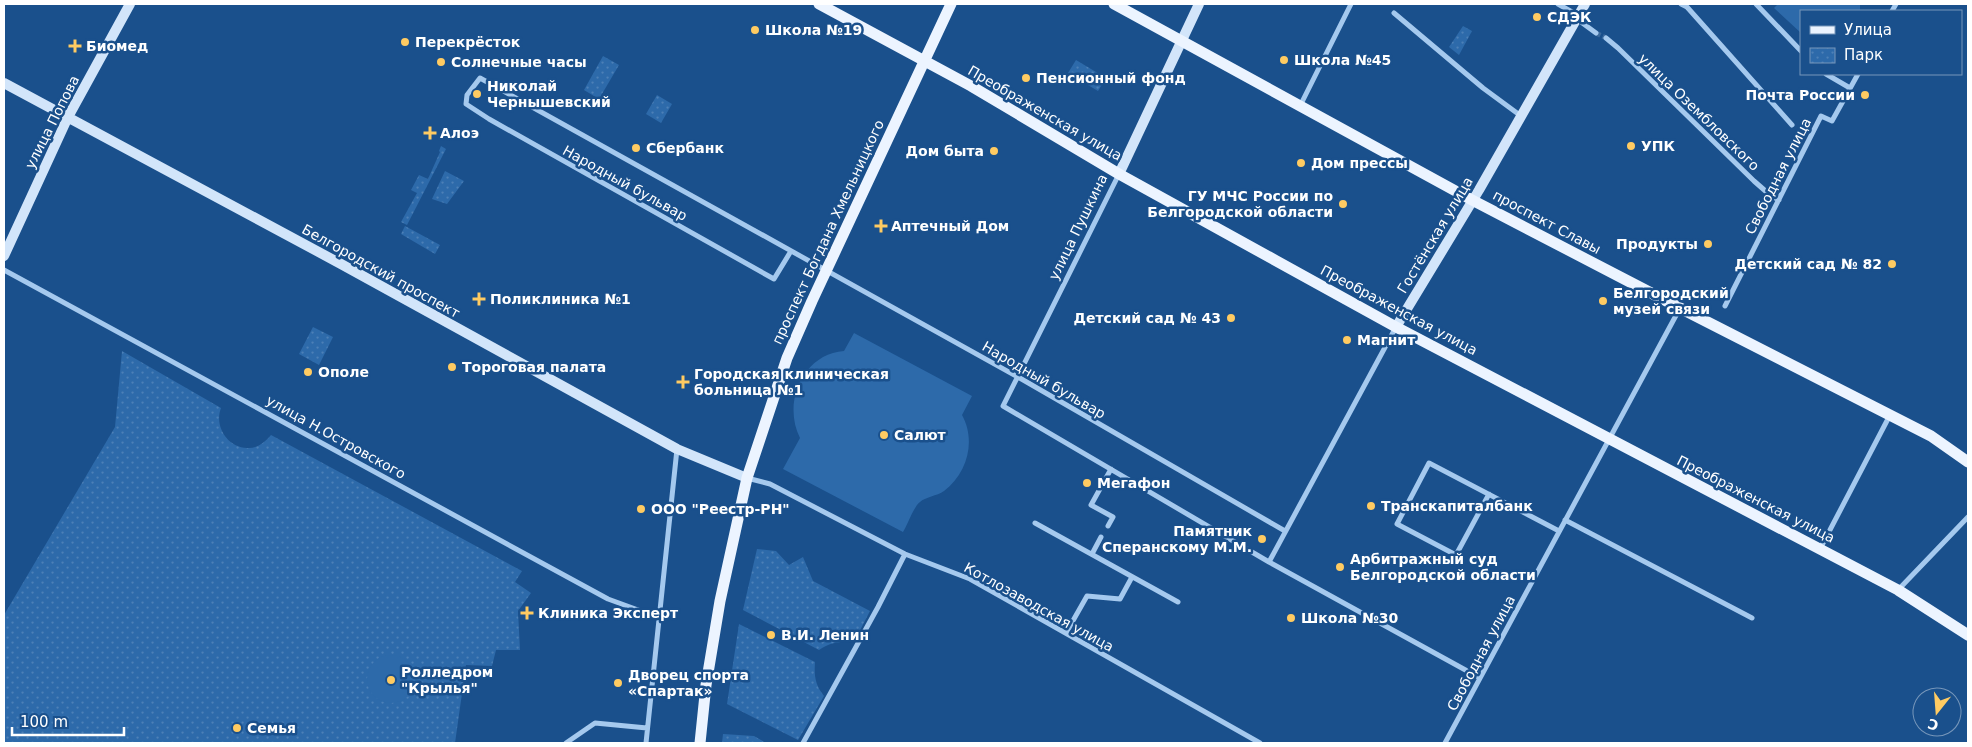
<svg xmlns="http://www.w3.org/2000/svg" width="1972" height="747" font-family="'DejaVu Sans',sans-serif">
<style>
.park{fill:url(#park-dots)}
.pitch{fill:#2d6aaa}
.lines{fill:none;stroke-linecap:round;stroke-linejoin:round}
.street-tunnel{stroke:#3c6a9d;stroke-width:5;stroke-dasharray:5 2.5;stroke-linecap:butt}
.street{stroke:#a5c9ee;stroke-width:5}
.secondary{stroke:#d2e5fa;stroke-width:10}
.primary{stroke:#ecf4ff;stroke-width:11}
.poi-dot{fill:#ffcb62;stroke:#1a508c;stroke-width:2}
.labels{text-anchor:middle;stroke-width:5;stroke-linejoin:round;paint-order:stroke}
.poi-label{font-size:14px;font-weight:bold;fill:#fff;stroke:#1a508c;text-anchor:start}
.street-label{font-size:14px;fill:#fff;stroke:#1a508c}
</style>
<defs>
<pattern id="park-dots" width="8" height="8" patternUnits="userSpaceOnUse" patternTransform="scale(1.25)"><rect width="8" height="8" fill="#2d6aaa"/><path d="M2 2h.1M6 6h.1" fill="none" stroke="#4c80b7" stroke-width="1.8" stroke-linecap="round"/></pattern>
</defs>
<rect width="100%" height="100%" fill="#1a508c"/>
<!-- park -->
<path class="park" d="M1463,26L1472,31L1459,55L1449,47Z
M603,56L619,65L599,99L584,90Z
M1076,60L1106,78L1098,91L1068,73Z
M657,95L672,104L661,123L646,114Z
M441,146L446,149L407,225L401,222L417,193L411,190L419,175L428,179L440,152L439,151Z
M445,171L464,181L447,204L432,199Z
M405,226L440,245L435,254L401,234Z
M313,327L333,337L319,365L299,354Z
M122,351L221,408C214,426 227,447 247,448C257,449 265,442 271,435L522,571L515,582L531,593L518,611L520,650H496L492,666L466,665L455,743H4V615L115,427Z
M757,549L776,551L789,565L803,557L813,581L870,611L854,642C840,641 831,642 819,650L743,610Z
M739,624L815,662C814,676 815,685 824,696L798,740L727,704Z
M723,734L754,736L766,743H722Z"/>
<!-- pitch -->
<path class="pitch" d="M1778,4H1860V11H1801V33L1774,8Z
M854,333L972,396L962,415C976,440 968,473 944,491C937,496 925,497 920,502C914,506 907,526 903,532L783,469L800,438C782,402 803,354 844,351Z
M367 679a24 24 0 1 1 48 0a24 24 0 1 1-48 0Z"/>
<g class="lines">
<!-- street-tunnel -->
<path class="street-tunnel" d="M1596,33L1606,38"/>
<!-- street -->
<path class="street" d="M1558,4L1579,16L1581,22L1596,33
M1681,4L1687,7L1792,125
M1756,4L1801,51
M1892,11L1896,4
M1394,13L1483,88L1521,116
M1606,38L1618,48L1754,181L1770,195L1779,200
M1826,74L1850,88
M1300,106L1351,4
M1119,174L1003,406L1269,562L1480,678
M791,251L774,279L489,119L466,104L467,95L480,78L1018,377L1285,531
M4,270L608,599L660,618
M1725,306L1821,116L1832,121L1858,74
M747,478L770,484L905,554L970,579L1260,743
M1489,494L1456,555L1397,524L1429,463L1559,531
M1565,520L1752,618
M1035,523L1178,602
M1108,526L1113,517L1091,505L1111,469
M1820,549L1890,415
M1092,554L1101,537
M1269,562L1396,327
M1898,590L1968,517
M1066,633L1087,596L1120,599L1132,577
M566,743L595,723L647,728
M646,743L677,449
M803,743L878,607L905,554
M1445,743L1680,308"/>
<!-- secondary -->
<path class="secondary" d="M4,83L341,264L677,449L747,478
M1119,174L1199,4
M4,256L68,117L130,4
M1396,327L1479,190L1585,4"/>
<!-- primary -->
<path class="primary" d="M819,4L971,86L1119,174L1396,327L1898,590L1968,635
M1114,4L1472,200L1680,308L1931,436L1968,462
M700,743L706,685L720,601L747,478L787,358L812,301L951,4"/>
</g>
<!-- markers -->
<g class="poi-dot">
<circle cx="1537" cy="17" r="5"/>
<circle cx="755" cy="30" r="5"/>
<circle cx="405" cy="42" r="5"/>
<path d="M72.5 38.5h5v5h5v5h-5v5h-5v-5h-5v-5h5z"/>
<circle cx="1284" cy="60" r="5"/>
<circle cx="441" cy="62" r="5"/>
<circle cx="1026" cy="78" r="5"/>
<circle cx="477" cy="94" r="5"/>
<circle cx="1865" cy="95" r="5"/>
<path d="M427.5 125.5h5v5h5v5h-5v5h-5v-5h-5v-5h5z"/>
<circle cx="1631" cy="146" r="5"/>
<circle cx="636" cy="148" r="5"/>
<circle cx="994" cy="151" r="5"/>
<circle cx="1301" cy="163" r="5"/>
<circle cx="1343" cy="204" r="5"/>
<path d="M878.5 218.5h5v5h5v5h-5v5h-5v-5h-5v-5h5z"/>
<circle cx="1708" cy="244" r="5"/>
<circle cx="1892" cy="264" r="5"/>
<path d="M476.5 291.5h5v5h5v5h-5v5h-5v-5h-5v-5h5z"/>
<circle cx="1603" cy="301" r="5"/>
<circle cx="1231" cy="318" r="5"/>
<circle cx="1347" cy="340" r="5"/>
<circle cx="452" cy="367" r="5"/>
<circle cx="308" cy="372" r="5"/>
<path d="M680.5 374.5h5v5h5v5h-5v5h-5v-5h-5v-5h5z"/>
<circle cx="884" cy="435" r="5"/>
<circle cx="1087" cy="483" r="5"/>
<circle cx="1371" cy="506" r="5"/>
<circle cx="641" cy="509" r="5"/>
<circle cx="1262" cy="539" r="5"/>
<circle cx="1340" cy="567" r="5"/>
<path d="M524.5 605.5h5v5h5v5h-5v5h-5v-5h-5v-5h5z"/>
<circle cx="1291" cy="618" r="5"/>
<circle cx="771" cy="635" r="5"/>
<circle cx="391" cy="680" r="5"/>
<circle cx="618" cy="683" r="5"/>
<circle cx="237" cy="728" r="5"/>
</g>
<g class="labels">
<!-- poi labels -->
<g class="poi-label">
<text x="1547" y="22">СДЭК</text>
<text x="765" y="35">Школа №19</text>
<text x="415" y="47">Перекрёсток</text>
<text x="86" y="51">Биомед</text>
<text x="1294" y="65">Школа №45</text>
<text x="451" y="67">Солнечные часы</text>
<text x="1036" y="83">Пенсионный фонд</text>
<text x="487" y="91">Николай<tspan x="487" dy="16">Чернышевский</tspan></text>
<text x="1855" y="100" text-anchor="end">Почта России</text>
<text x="440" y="138">Алоэ</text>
<text x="1641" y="151">УПК</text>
<text x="646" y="153">Сбербанк</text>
<text x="984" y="156" text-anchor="end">Дом быта</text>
<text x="1311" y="168">Дом прессы</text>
<text x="1333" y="201" text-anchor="end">ГУ МЧС России по<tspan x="1333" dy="16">Белгородской области</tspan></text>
<text x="891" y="231">Аптечный Дом</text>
<text x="1698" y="249" text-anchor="end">Продукты</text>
<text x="1882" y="269" text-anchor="end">Детский сад № 82</text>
<text x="1613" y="298">Белгородский<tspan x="1613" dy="16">музей связи</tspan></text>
<text x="490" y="304">Поликлиника №1</text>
<text x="1221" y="323" text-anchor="end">Детский сад № 43</text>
<text x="1357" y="345">Магнит</text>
<text x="462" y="372">Тороговая палата</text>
<text x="318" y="377">Ополе</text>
<text x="694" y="379">Городская клиническая<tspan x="694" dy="16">больница №1</tspan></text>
<text x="894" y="440">Салют</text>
<text x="1097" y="488">Мегафон</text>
<text x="1381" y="511">Транскапиталбанк</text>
<text x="651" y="514">ООО "Реестр-РН"</text>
<text x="1252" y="536" text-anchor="end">Памятник<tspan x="1252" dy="16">Сперанскому М.М.</tspan></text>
<text x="1350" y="564">Арбитражный суд<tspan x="1350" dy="16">Белгородской области</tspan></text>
<text x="538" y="618">Клиника Эксперт</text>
<text x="1301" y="623">Школа №30</text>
<text x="781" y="640">В.И. Ленин</text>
<text x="401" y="677">Ролледром<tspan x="401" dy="16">"Крылья"</tspan></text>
<text x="628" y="680">Дворец спорта<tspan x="628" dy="16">«Спартак»</tspan></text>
<text x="247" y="733">Семья</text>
</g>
<!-- street labels -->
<g class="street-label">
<text transform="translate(1699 112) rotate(44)" y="5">улица Озембловского</text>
<text transform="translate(1045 113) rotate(30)" y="5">Преображенская улица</text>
<text transform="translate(52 122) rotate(-63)" y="5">улица Попова</text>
<text transform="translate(1778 176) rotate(-63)" y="5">Свободная улица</text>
<text transform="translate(625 183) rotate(29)" y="5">Народный бульвар</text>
<text transform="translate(1547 222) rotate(28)" y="5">проспект Славы</text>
<text transform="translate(1078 227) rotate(-64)" y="5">улица Пушкина</text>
<text transform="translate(828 232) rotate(-65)" y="5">проспект Богдана Хмельницкого</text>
<text transform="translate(1435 235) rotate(-59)" y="5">Гостёнская улица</text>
<text transform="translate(381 271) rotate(29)" y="5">Белгородский проспект</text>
<text transform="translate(1399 310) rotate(28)" y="5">Преображенская улица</text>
<text transform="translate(1044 380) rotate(30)" y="5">Народный бульвар</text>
<text transform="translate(336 437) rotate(29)" y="5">улица Н.Островского</text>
<text transform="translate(1756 499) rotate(27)" y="5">Преображенская улица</text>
<text transform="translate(1039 607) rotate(29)" y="5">Котлозаводская улица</text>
<text transform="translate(1481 653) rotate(-62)" y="5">Свободная улица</text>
</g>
</g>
<!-- border -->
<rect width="1972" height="747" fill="none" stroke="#ffffff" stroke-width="10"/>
<!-- legend -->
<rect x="1800" y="10" width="162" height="65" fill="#1a508c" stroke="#7696ba"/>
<rect x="1810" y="26" width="25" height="8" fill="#ecf4ff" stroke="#7696ba"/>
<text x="1844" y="35" font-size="15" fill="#ffffff">Улица</text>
<rect x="1810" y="48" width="25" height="15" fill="url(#park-dots)" stroke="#7696ba"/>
<text x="1844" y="60" font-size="15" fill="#ffffff">Парк</text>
<!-- north arrow -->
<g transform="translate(1937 712) rotate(197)"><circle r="24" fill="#1a508c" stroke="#7696ba"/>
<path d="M0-4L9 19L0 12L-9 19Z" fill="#ffcb62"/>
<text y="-8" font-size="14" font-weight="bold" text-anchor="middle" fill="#ffffff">С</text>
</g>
<!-- scale -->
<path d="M12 727v8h112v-8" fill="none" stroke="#ffffff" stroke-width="2.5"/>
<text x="20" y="727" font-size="15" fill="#ffffff" stroke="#1a508c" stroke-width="4" paint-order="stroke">100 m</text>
</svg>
